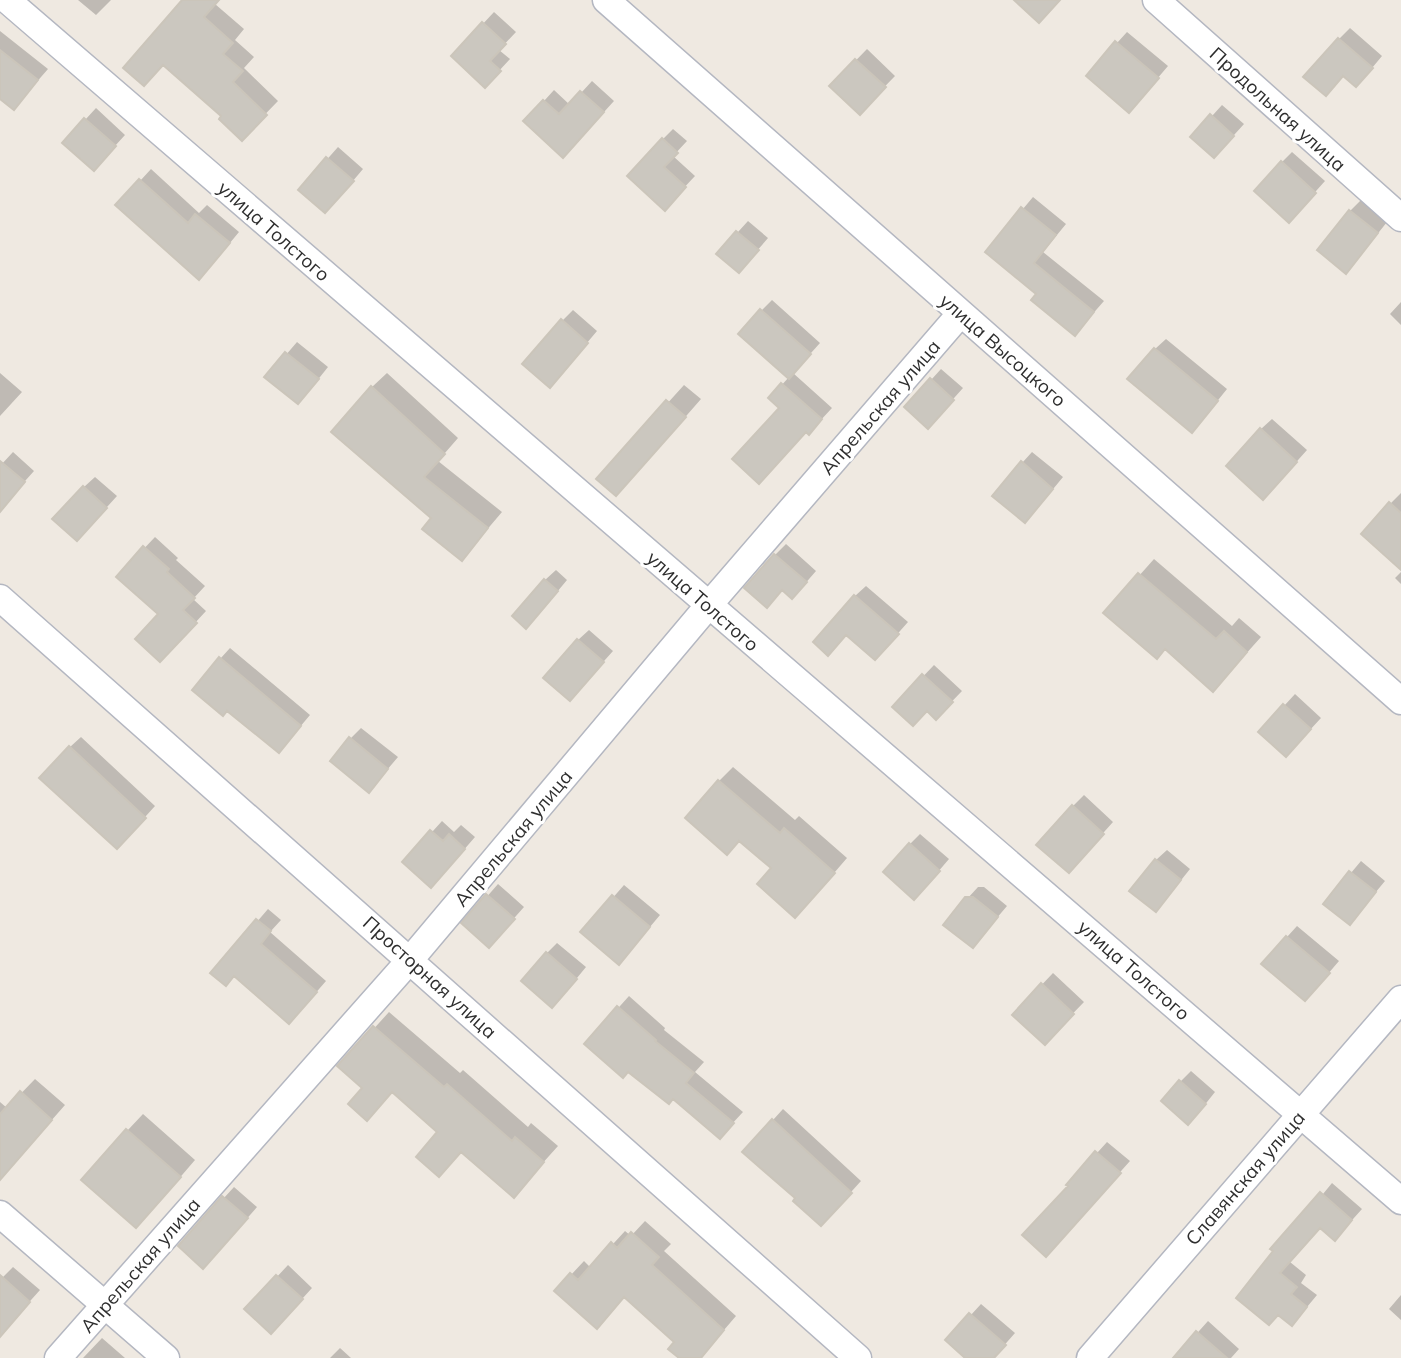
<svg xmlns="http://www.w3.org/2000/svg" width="1401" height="1358" font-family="Mulish,sans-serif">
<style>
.shadow{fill:#0003}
.building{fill:#cbc7bf;stroke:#cbc5ba;stroke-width:2}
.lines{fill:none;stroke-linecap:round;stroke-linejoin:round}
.street-casing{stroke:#b4b7c1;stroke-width:29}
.street{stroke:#fff;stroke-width:26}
.labels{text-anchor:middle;stroke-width:6;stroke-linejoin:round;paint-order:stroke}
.street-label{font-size:19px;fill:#2e2e2e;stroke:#fff}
</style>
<rect width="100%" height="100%" fill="#efe9e1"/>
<!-- shadow -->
<path class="shadow" d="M78,0H111L96,15Z
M184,0H218L215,4L244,29L235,40L254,57L244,68L278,101L242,138L224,116L163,63Z
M494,12L516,32L499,50L510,59L485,86L453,56Z
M1350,28L1382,56L1367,74H1344L1339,39Z
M0,31L48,69L14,108L0,97Z
M1127,32L1168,66L1139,100L1117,43Z
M867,49L895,76L860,112L832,85Z
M592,81L614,101L574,145L544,101L554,90L570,105Z
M1222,105L1244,124L1225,145L1193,137Z
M96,108L125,135L104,158L64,143Z
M673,129L687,141L673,156L695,176L665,208L663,139Z
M338,147L363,169L336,201L300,190Z
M1292,152L1325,181L1299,210L1282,162Z
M151,169L199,213L207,205L239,232L210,267L118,205Z
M1033,197L1066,224L1043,252L1104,301L1075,334L1039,293L987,252Z
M1361,200L1387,222L1356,261L1350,211Z
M748,221L768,238L749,260L718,254Z
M772,300L820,343L793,373L832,408L819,422L781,408L770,398L789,377L761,311Z
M1401,302V325L1390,314Z
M573,310L597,331L560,375L562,321Z
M1166,339L1227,389L1202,420L1155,349Z
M297,342L328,367L308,392L267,377Z
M941,369L963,388L938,416L931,380Z
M0,373L22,392L0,416Z
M387,373L458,438L438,461L502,512L462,559L433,518L372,387Z
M684,385L701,399L632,478L599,479Z
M1272,419L1307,450L1274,487L1261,429Z
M13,452L34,471L0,509V466Z
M1032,452L1063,477L1035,511L1022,463Z
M95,477L117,496L87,529L84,487Z
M1401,493V540L1390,504Z
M155,537L178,558L176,560L205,586L193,599L206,611L171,649L160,614L118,576Z
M786,544L816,571L803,586L783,589L775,555Z
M1154,559L1232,626L1239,618L1261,637L1227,675L1166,647L1106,613Z
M556,570L567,580L537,616L545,580Z
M1401,572V584L1395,578Z
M866,586L908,622L885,648L846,634L855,596Z
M589,630L613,651L580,688L578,640Z
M230,648L310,715L289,740L220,659Z
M934,665L962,691L936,718L927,709L894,707Z
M1295,694L1321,718L1297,744L1260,732Z
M361,728L398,757L369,791L350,739Z
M81,737L155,806L127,837L70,747Z
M733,767L795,820L799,816L847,858L809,902L773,868L719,781Z
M1084,795L1113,822L1079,860L1073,806Z
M442,821L454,832L461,825L475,837L442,875L405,862Z
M920,834L949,859L925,887L910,844Z
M1167,850L1190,869L1166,899L1156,860Z
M1361,861L1385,881L1350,923L1325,904Z
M498,884L524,907L499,935L464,923Z
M624,885L660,915L629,952L583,932Z
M978,887H984L1007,906L973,946L967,899Z
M268,909L281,920L270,932L326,981L300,1011L234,974L213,973Z
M1297,926L1339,961L1315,989L1287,937Z
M557,943L586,967L563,995L547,953Z
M1053,973L1084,1002L1055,1032L1014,1014Z
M629,996L665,1028L664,1030L704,1062L695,1072L743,1112L730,1126L673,1097L586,1044Z
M389,1012L460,1073L463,1070L528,1127L531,1123L558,1146L514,1195L393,1091L367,1118L365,1088L340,1066Z
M1191,1071L1215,1092L1199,1112L1180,1082Z
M35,1079L65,1105L21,1155L0,1161V1102L7,1108Z
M783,1109L861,1181L832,1213L773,1120Z
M143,1114L195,1160L152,1210L127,1131Z
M1107,1142L1130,1161L1056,1244L1071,1186L1069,1184Z
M1332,1183L1362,1209L1345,1228L1321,1226L1290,1262L1306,1275L1301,1283L1317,1295L1302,1313H1279L1238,1298Z
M234,1187L257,1207L214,1256L180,1246Z
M645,1221L671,1244L664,1251L736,1316L700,1358H677L679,1356L677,1341L625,1295L556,1291L584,1261L591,1268L625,1231L631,1236Z
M288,1265L312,1288L282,1321L247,1309Z
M13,1267L40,1290L14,1319L0,1326V1280Z
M1401,1295V1320L1389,1309Z
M981,1304L1015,1333L993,1358H968L948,1340Z
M1208,1321L1239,1349L1231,1358H1175Z
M102,1338L125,1358H83Z
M340,1348L351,1358H330Z"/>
<!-- building -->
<path class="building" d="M182,0H219L204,17L233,43L223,54L243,71L233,82L267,115L242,141L219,119L221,116L163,65L144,86L123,68Z
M1014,0H1060L1039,23Z
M482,22L506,44L490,61L501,71L485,88L451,56Z
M1338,38L1373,68L1356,87L1343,76L1326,96L1303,77Z
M1115,41L1159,78L1129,113L1086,76Z
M0,50L38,80L14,110L0,99Z
M855,59L886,87L860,115L829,86Z
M580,91L604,112L563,158L523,121L543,100L559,114Z
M1210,114L1234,136L1214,158L1190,137Z
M84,118L116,146L94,171L62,143Z
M662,138L678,153L664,167L686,187L665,211L627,176Z
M326,157L354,181L325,213L298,190Z
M1281,161L1316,193L1289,223L1254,191Z
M139,179L188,223L195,214L230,243L199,280L115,205Z
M1021,207L1056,235L1034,263L1094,312L1075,336L1031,300L1036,294L985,252Z
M1349,210L1378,233L1346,274L1317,250Z
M736,231L759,250L739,273L716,254Z
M760,309L811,354L789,379L738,334Z
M561,319L588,343L550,388L522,364Z
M1154,348L1218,401L1192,433L1127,379Z
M285,352L319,379L298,404L264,377Z
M930,378L954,400L928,429L904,407Z
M781,383L822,419L809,435L806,432L759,484L732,459L779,408L768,398Z
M371,386L445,454L424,477L488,528L462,561L422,529L431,518L331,432Z
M666,400L686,417L616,496L596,479Z
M1260,428L1297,462L1263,500L1226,466Z
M0,461L25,482L0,512Z
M1021,461L1053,489L1025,523L992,496Z
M83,486L107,508L77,541L52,519Z
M1389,502L1401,513V570L1361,534Z
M143,546L169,569L167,572L195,598L183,610L197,623L160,662L135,639L158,614L116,577Z
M774,554L807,582L792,599L782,590L767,608L744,588Z
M1138,573L1216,639L1224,631L1247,652L1213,692L1165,649L1157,659L1103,613Z
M544,579L558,591L526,629L512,616Z
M854,595L899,634L875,660L846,635L828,656L813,642Z
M577,639L604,662L570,701L543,678Z
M219,657L301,726L279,753L227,711L223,716L192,690Z
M922,674L953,702L936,720L927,711L913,726L892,707Z
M1283,704L1311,729L1286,757L1258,732Z
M349,737L388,769L369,793L330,761Z
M69,746L146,818L117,849L39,778Z
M718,780L780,833L784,828L835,873L795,918L757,884L771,868L739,841L727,855L685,818Z
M1072,805L1104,834L1069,873L1036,845Z
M430,830L443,841L449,834L465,849L431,888L402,862Z
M909,843L940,871L914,900L883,872Z
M1155,859L1181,880L1156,912L1129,891Z
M1349,871L1376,892L1350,925L1323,904Z
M486,894L515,919L489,948L461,923Z
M612,895L650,927L619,965L580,932Z
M965,897H973L998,917L973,948L943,925Z
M256,919L271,931L261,944L317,992L289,1024L234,976L226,986L210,973Z
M1286,936L1330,973L1305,1001L1261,964Z
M546,952L577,979L552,1008L521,981Z
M1041,983L1074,1014L1045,1045L1012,1015Z
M617,1006L656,1040L655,1041L694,1073L686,1083L734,1123L720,1139L673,1099L669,1104L628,1072L623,1078L584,1044Z
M373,1026L444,1087L447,1084L512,1141L515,1137L544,1162L514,1198L461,1152L439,1177L416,1157L437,1132L392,1092L367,1121L348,1104L362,1088L337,1066Z
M1179,1080L1206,1104L1188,1125L1161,1101Z
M20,1091L52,1120L0,1180V1114Z
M772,1119L852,1193L821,1226L793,1201L795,1198L742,1152Z
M126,1129L181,1177L136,1228L81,1180Z
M1095,1151L1121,1173L1046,1257L1022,1235L1068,1186L1066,1185Z
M1320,1192L1352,1220L1335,1241L1320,1228L1280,1273L1297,1287L1291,1294L1307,1307L1292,1326L1278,1315L1269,1325L1236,1298L1273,1251L1270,1249Z
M222,1196L248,1218L203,1269L178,1246Z
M631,1232L659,1257L652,1265L724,1330L701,1358H679L668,1349L674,1342L624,1297L597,1329L554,1291L570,1273L578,1280L611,1242L617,1248Z
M0,1275L30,1302L0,1337Z
M276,1275L303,1299L271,1334L244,1309Z
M969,1313L1006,1345L994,1358H965L945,1340Z
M1196,1331L1227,1358H1173Z"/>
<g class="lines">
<defs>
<path id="street" d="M7,0L1401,1201
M606,0L1401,701
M1156,0L1401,218
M0,598L858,1358
M0,1214L166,1358
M58,1358L410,960L708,606L961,313
M1090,1358L1401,999"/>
</defs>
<!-- street casing -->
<use href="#street" class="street-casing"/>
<!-- street -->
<use href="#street" class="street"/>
</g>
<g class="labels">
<!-- street labels -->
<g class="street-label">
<text transform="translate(1278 109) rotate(42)" y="7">Продольная улица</text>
<text transform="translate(274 231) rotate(41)" y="7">улица Толстого</text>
<text transform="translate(1003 350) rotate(41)" y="7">улица Высоцкого</text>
<text transform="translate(880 407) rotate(-49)" y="7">Апрельская улица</text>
<text transform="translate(703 601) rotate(41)" y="7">улица Толстого</text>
<text transform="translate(513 838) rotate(-50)" y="7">Апрельская улица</text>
<text transform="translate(1134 970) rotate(41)" y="7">улица Толстого</text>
<text transform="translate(430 977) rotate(42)" y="7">Просторная улица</text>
<text transform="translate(1245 1178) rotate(-49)" y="7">Славянская улица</text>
<text transform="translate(140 1265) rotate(-49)" y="7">Апрельская улица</text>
</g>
</g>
</svg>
